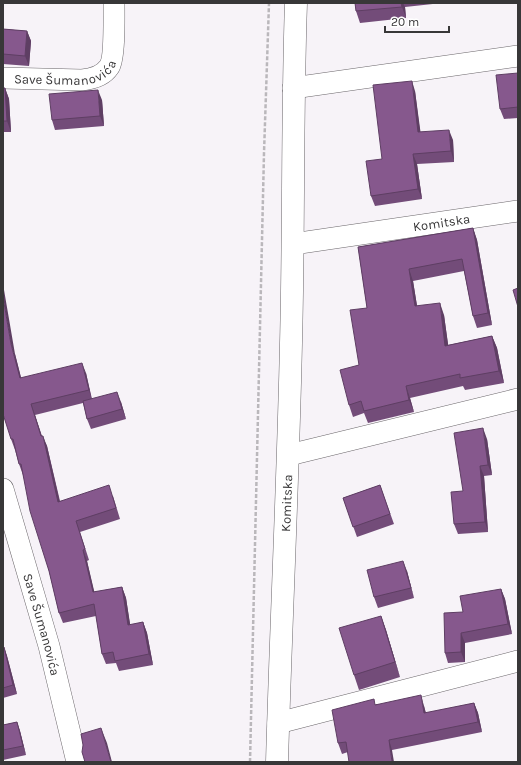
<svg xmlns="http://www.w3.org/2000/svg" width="521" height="765" font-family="Karla,sans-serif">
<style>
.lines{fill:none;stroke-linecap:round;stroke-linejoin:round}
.minor-casing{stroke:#6b676b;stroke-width:22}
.major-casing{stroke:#6b676b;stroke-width:23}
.path{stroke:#bab7bb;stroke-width:2.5;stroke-dasharray:4 2;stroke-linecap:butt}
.minor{stroke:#fff;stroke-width:21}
.major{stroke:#fff;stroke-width:22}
.wall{fill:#734c79}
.shaded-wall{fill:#5e3e63}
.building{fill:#86588d;stroke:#5e3e63}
.labels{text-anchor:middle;stroke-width:4;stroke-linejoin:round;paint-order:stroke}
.street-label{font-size:13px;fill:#383738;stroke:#fff}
</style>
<rect width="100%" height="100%" fill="#f7f3f8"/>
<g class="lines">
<defs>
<g id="minor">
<path id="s1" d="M3,78L82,80C92,79 103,76 109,67C115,59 114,15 114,3"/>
<path d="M293,88L518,56"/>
<path id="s2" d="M293,244L518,211"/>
<path d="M289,455L518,399"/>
<path id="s3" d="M3,489L49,646L77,762"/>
<path d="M278,723L518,661"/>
</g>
<g id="major">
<path id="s4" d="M277,762C281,622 288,482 291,343C294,229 292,116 296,3"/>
</g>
</defs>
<!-- minor casing -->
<use href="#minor" class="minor-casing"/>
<!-- major casing -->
<use href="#major" class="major-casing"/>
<!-- path -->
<path class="path" d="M250,762L264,153L269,3"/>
<!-- minor -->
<use href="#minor" class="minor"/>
<!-- major -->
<use href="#major" class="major"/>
</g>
<!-- wall -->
<path class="wall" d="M355,3H442L405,7L406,18L360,23L356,11Z
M3,29L27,31L31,41L29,66L3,64Z
M518,73V118L504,119L500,109Z
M3,88H5L9,99L11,132H3Z
M415,91L420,132L453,140L454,162L417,164L422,199L375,206L371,196L382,159Z
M102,100L104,126L55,130L52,120Z
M473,228L477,240L492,325L477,328L473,316L464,271L413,281L417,306L444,315L448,345L492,336L497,348L504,383L465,390L463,386L410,398L414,412L368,423L364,413L353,417L349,405L359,365L367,308L358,247Z
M15,354L21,378L86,373L92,399L121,402L126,419L91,429L87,419L83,403L35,415L42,436L47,446L60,501L113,496L120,519L80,532L89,560L87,561L94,592L122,587L126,598L130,625L143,622L147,633L153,665L119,671L116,663L106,664L102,654L96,616L63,623L59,613L49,571L23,475L19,464L15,450L11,439Z
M487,439L492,475L484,476L488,532L458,534L454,524L463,491Z
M380,485L394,524L357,537L343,498Z
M407,571L414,598L378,608L374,597Z
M501,589L505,599L512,634L465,643V662L448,663L445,653L463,612Z
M381,616L386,630L400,677L359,690L354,675Z
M3,647H4L7,656L17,694L3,698Z
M474,703L478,713L482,732L392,750L348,752L342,754L338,743L376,704L424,706L426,713Z
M17,722L20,731L26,755L3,760V725Z"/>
<!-- shaded-wall -->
<path class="shaded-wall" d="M401,3H403L405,7L406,18L402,7Z
M27,31L31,41L29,66L25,56Z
M412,81L415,91L422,143L418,132Z
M5,88L9,99L11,132L7,121Z
M98,90L102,100L104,126L100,116Z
M449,130L453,140L454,162L451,151Z
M413,154L417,164L422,199L418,189Z
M473,228L477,240L492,325L488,313Z
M409,269L413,281L419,318L415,306Z
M3,284L15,354L24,389L20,378L11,344L3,297Z
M440,303L444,315L450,358L445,346Z
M492,336L497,348L504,383L499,371Z
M82,363L86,373L92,401L89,390Z
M406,386L410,398L414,412L409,400Z
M117,392L121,402L126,419L122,409Z
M31,404L35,415L45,447L41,436Z
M483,428L487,439L492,475L488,465Z
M43,436L47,446L62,512L58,502Z
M480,466L484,476L488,532L485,522Z
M83,550L87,561L97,603L93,592Z
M403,561L407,571L414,598L411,588Z
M122,587L126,598L132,636L128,625Z
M501,589L505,599L512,634L508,624Z
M381,616L386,630L400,677L395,662Z
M143,622L147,633L153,665L149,654Z
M461,633L465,643V662L461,652Z
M4,647L7,656L17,694L13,685Z
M421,695L424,706L428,723L424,713Z
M474,703L478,713L482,732L478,722Z
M17,722L20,731L26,755L23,746Z
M101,728L107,743L112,762H111Z
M389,740L392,750L394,762H392Z"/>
<!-- building -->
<path class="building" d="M355,3H401L402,7L356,11Z
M3,29L27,31L25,56L3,54Z
M518,73V107L500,109L496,75Z
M412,81L418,132L449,130L451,151L413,154L418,189L371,196L366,161L382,159L373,85Z
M3,88H5L7,121H3Z
M98,90L100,116L52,120L49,94Z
M473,228L488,313L473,316L462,259L409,269L415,306L440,303L445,346L492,336L499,371L460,378V374L406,386L409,400L364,411L361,401L349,405L340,370L359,365L350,310L367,308L358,247Z
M518,288V307L513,290Z
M3,297L11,344L20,378L82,363L89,390L31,404L41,436H43L58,502L109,485L116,508L76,521L85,549L83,550L93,592L122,587L128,625L143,622L149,654L115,661L113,652L102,654L94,604L59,613L49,571L30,511L21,464H19L13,439H11L3,414Z
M117,392L122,409L87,419L83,401Z
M483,428L488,465L480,466L485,522L454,524L451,492L463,491L454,433Z
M380,485L390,514L353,527L343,498Z
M403,561L411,588L374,597L367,570Z
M501,589L508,624L461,633V652L445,653L444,613L463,612L460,596Z
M381,616L395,662L354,675L339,628Z
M3,647H4L13,685L3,688Z
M421,695L424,713L474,703L478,722L389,740L392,762H349L346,742L338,743L332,710L374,699L375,705Z
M17,722L23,746L3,750V725Z
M101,728L111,762H85L82,752L83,745L81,734Z"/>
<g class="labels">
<!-- street labels -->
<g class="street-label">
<text dy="5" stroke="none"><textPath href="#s1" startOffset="64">Save Šumanovića</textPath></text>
<text dy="5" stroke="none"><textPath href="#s2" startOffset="150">Komitska</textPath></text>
<text dy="5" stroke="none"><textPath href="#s4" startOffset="259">Komitska</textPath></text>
<text dy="5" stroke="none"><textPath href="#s3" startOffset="141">Save Šumanovića</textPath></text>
</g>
</g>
<!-- border -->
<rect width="521" height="765" fill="none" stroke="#383738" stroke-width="8"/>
<!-- scale -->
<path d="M385 26v6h64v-6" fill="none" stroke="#383738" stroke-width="2"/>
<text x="391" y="26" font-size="12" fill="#383738" stroke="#ffffff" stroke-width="3" paint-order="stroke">20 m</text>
</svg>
